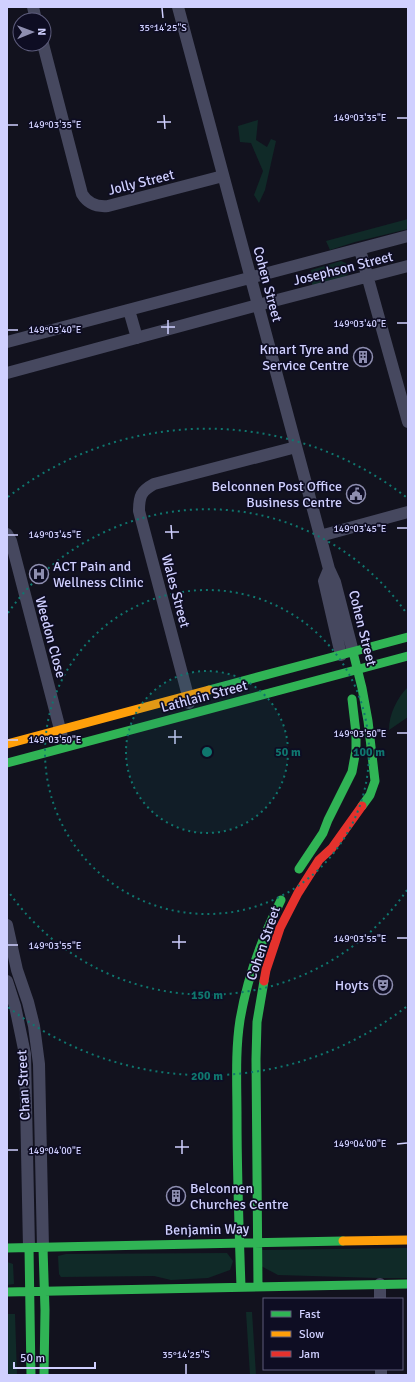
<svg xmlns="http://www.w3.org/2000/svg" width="415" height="1382" font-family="Signika,sans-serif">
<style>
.green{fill:#102a28}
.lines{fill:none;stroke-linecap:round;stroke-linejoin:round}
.street{stroke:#46485f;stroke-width:12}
.fast{stroke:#30b455;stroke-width:9}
.slow{stroke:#ff9f0a;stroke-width:9}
.jam{stroke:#e5322d;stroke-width:9}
.ticks{fill:none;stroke:#d0d0ff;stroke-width:1.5}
.ring{fill:none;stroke:#0f766e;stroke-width:2;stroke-dasharray:2 4}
.labels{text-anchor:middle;stroke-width:3.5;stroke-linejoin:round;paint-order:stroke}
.street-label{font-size:14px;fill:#d0d0ff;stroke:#0e0d23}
.poi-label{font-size:14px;fill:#d0d0ff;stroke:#0e0d23;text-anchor:end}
.ticks-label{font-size:10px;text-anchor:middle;fill:#d0d0ff;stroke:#0e0d23;stroke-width:3.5;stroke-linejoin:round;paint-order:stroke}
.centre{fill:#0f766e;stroke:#0e0d23;stroke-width:2}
.ring-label{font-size:12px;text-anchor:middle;font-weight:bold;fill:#0f766e;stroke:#0e0d23;stroke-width:3.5;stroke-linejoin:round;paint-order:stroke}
</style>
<rect width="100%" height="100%" fill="#12121e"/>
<!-- green -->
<path class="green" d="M258,120L256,140L267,147L271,139L276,141L265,190L259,203L254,195L263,171L251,143L240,142L238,126Z
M408,219V229L355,242L330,250L326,241Z
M341,261L350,265L352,269L345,277L312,286L311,270Z
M408,687V717L389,730C389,714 397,698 408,687Z
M408,1248V1278H378L278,1275L261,1266L262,1250Z
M227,1253L233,1261L230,1270L208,1278L171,1280L154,1276L61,1277L59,1274L58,1256L66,1254Z
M7,1262L13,1264L14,1284L7,1285Z
M246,1312H252L256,1375H250Z
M7,1314H15L17,1375H7Z"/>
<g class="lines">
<!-- street -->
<path class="street" d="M33,7L36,20
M178,7L329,569L335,582L353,652
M43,44L82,194C88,204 97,207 108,206L223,176
M360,250L408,422
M129,310L137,338
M7,342L408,236
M7,373L258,305L408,266
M7,534L11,541L62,737
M320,536L408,512
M329,569L324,581L341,655
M189,703L188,696L139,511C139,496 141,491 154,484L296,447
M7,925L17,970L28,1002L34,1026L39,1064L43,1248
M7,981L15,1006L25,1054L29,1248
M380,1284V1299
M381,1369V1375"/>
<!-- fast -->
<path class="fast" d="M353,652L362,688L368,721L375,781L370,795L362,806
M209,690L408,637
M7,763L408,656
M299,869L323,833L328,820L352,772L356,750V733L352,699
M7,1248L343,1241
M29,1248L31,1375
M43,1248L45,1310L44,1375
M241,1287C239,1230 237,1174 237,1117C237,1085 235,1052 240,1020C247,978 262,938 281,900
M258,1287L256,1059L257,1022L264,981
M7,1292L408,1284"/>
<!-- slow -->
<path class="slow" d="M7,744L209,690
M343,1241L408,1240"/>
<!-- jam -->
<path class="jam" d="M264,981L266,970L280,928L298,893L319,860L332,848L362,806"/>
</g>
<!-- ticks -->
<path class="ticks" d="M162,8L163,18M164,115L165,129M397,118H407M157,122H171M8,125H18M168,320V334M397,323H407M161,327H175M8,330H18M171,525L172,539M397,528H407M165,532H179M8,535H18M175,730V744M397,733H407M168,737H182M8,740H18M179,935V949M397,938H407M172,942H186M8,945H18M182,1140V1154M397,1144L407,1143M175,1147H189M8,1150H18M186,1364V1374"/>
<!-- distance rings -->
<circle cx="207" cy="752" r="81" fill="#0f766e" fill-opacity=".12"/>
<g class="ring">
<circle cx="207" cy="752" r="81"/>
<circle cx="207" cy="752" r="162"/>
<path d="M407 890A243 243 0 0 1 8 891M8 613A243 243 0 0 1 407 614"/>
<path d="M406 1007A324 324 0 0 1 8 1007M8 497A324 324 0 0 1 406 497"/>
</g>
<!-- icons -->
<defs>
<symbol id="building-ring" viewBox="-11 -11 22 22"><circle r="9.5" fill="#0e0d23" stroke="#8e8eb0" stroke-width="1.5"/><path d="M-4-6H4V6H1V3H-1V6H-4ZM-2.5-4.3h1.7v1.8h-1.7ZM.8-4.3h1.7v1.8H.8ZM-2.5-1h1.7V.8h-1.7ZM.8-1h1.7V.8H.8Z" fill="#8e8eb0"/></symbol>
<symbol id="civic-ring" viewBox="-11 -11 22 22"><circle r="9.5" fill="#0e0d23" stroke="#8e8eb0" stroke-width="1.5"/><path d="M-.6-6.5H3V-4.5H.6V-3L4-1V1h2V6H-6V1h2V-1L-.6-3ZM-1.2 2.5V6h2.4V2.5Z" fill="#8e8eb0"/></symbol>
<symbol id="hospital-ring" viewBox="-11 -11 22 22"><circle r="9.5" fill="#0e0d23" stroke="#8e8eb0" stroke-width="1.5"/><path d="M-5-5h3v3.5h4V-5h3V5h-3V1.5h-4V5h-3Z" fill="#8e8eb0"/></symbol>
<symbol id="theatre-ring" viewBox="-11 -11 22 22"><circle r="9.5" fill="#0e0d23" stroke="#8e8eb0" stroke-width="1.5"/><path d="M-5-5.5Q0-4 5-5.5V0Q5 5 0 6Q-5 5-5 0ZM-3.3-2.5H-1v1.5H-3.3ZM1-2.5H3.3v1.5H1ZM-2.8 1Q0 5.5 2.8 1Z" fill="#8e8eb0"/></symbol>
</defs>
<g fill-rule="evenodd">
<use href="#building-ring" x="352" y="346" width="22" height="22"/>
<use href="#civic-ring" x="345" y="483" width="22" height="22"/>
<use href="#hospital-ring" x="28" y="563" width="22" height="22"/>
<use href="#theatre-ring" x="372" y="974" width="22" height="22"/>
<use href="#building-ring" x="165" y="1185" width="22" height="22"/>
</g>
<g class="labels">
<!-- street labels -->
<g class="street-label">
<text transform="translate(141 182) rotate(-14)" y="5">Jolly Street</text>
<text transform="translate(343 268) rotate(-14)" y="5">Josephson Street</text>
<text transform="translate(268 284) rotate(75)" y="5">Cohen Street</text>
<text transform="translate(176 591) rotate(75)" y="5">Wales Street</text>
<text transform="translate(363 628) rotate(76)" y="5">Cohen Street</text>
<text transform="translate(51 637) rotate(75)" y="5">Weedon Close</text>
<text transform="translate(204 696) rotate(-15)" y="5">Lathlain Street</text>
<text transform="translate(263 943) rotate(-71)" y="5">Cohen Street</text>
<text transform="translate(23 1085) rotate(-93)" y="5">Chan Street</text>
<text transform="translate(207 1229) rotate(-1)" y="5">Benjamin Way</text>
</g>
<!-- poi labels -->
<g class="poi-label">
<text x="349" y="354">Kmart Tyre and<tspan x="349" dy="16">Service Centre</tspan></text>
<text x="342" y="491">Belconnen Post Office<tspan x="342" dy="16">Business Centre</tspan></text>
<text x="53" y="571" text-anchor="start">ACT Pain and<tspan x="53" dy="16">Wellness Clinic</tspan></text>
<text x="369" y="990">Hoyts</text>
<text x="190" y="1193" text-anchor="start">Belconnen<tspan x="190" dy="16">Churches Centre</tspan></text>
</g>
</g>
<g class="ticks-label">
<text x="163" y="31">35°14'25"S</text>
<text x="360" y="121">149°03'35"E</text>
<text x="55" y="128">149°03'35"E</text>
<text x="360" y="327">149°03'40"E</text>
<text x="55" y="333">149°03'40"E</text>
<text x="360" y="532">149°03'45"E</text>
<text x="55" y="538">149°03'45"E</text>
<text x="360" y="737">149°03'50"E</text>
<text x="55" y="743">149°03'50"E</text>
<text x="360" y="942">149°03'55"E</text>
<text x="55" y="949">149°03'55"E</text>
<text x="360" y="1147">149°04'00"E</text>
<text x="55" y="1154">149°04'00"E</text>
<text x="186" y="1358">35°14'25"S</text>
</g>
<circle cx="207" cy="752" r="6" class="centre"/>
<g class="ring-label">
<text x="288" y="756">50 m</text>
<text x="369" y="756">100 m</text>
<text x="207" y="999">150 m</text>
<text x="207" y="1080">200 m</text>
</g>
<!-- border -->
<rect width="415" height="1382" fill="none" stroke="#d0d0ff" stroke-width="16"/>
<!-- legend -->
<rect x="263" y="1298" width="140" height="72" fill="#0e0d23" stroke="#5c5b7b"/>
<rect x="271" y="1311" width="20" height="6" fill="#30b455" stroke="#5c5b7b"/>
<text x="299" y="1318" font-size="12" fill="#d0d0ff">Fast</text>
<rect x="271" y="1331" width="20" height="6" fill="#ff9f0a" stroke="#5c5b7b"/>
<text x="299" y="1338" font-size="12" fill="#d0d0ff">Slow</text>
<rect x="271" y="1351" width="20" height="6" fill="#e5322d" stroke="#5c5b7b"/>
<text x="299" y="1358" font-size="12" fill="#d0d0ff">Jam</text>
<!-- north arrow -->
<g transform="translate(32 32) rotate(89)"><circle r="19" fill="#0e0d23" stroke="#5c5b7b"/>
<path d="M0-3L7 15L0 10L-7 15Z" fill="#8e8eb0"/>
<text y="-6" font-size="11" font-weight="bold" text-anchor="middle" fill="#d0d0ff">N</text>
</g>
<!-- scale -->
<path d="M14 1362v6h81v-6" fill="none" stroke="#d0d0ff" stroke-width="2"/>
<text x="20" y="1362" font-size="12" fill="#d0d0ff" stroke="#0e0d23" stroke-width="3" paint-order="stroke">50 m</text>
</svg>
